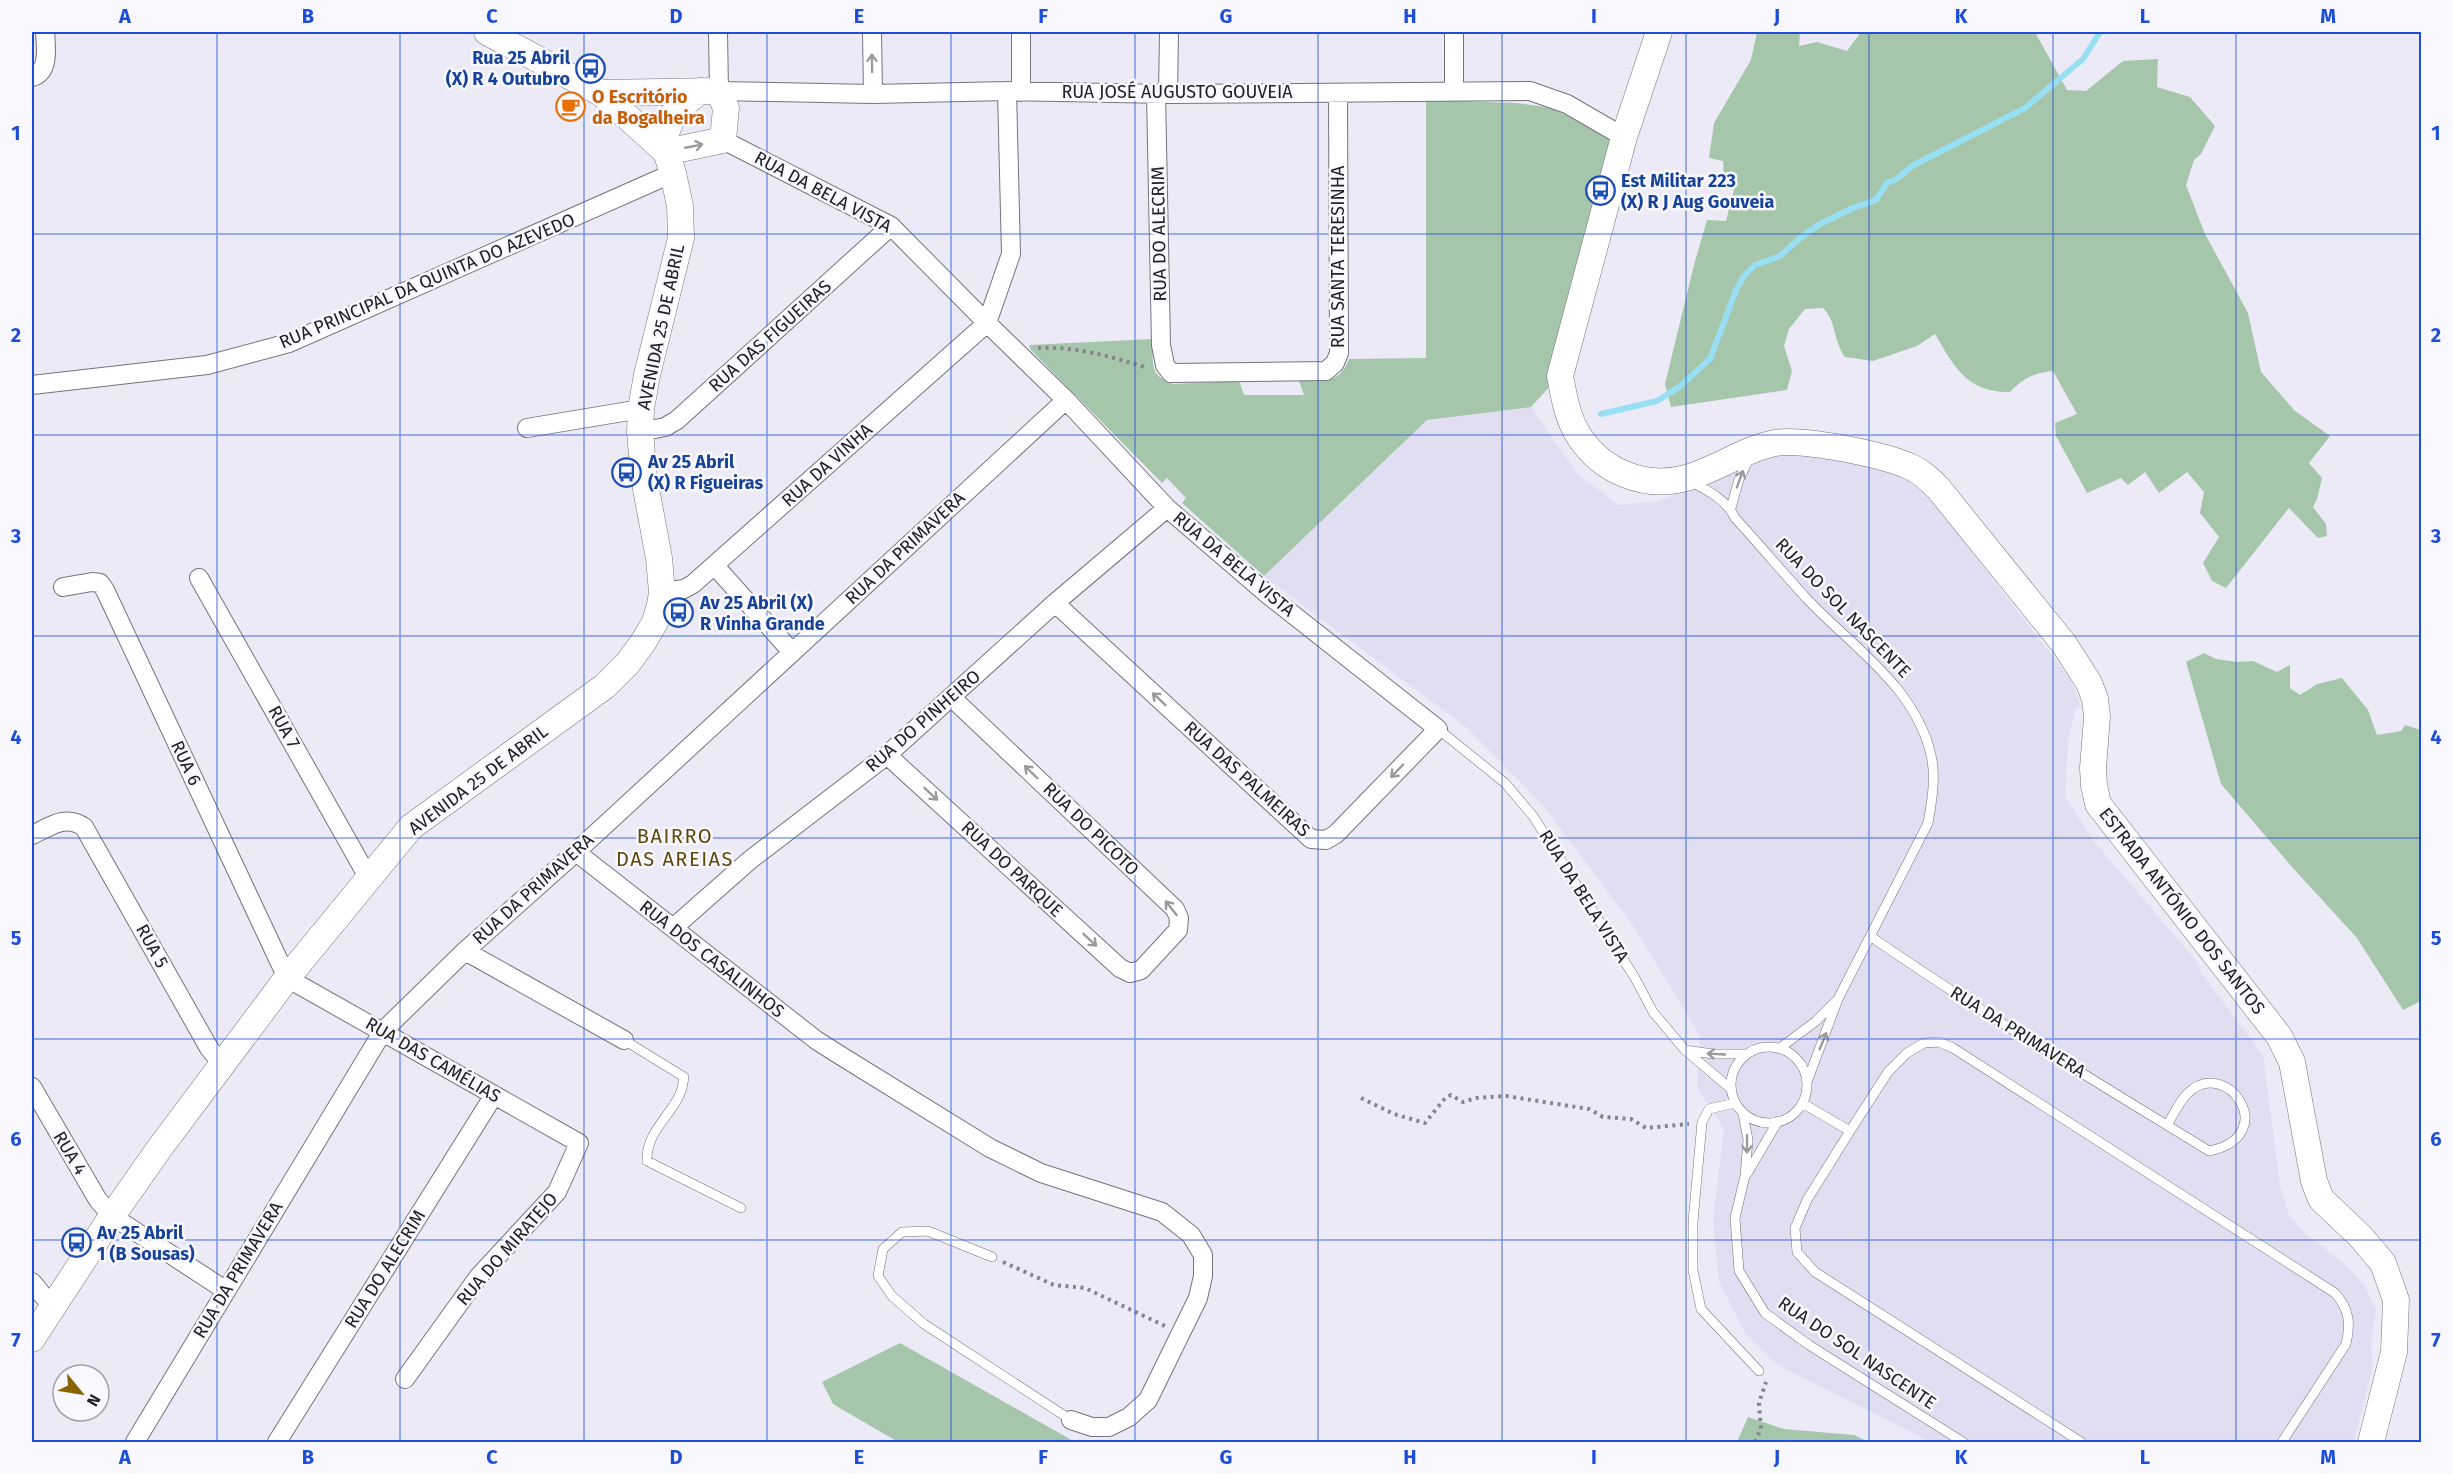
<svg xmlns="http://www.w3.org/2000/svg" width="2453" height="1474" font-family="'Fira Sans',sans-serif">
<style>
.built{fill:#e1def1}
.green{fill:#a6c6ab}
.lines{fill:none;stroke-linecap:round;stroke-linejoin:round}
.stream{stroke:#99dff3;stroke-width:6}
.lane-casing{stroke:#75747e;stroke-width:10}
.street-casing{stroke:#75747e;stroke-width:20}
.secondary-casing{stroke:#75747e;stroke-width:27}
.path{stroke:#85848c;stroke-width:4;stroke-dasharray:3 4.5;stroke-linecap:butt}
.lane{stroke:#fff;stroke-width:9}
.street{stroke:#fff;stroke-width:18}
.secondary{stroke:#fff;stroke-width:26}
.oneway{stroke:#9b9b9d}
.grid{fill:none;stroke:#1d4ed8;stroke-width:1.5;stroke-opacity:0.55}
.labels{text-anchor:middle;stroke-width:5;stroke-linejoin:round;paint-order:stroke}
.transit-label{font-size:18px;font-weight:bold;fill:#164399;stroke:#f9f8ff;text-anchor:start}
.street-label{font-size:18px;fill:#212125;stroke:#f9f8ff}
.food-label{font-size:18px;font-weight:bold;fill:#c56008;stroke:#f9f8ff;text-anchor:start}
.neighbourhood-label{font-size:20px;letter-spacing:1.5px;fill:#60470a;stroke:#f9f8ff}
.neatline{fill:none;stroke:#1d4ed8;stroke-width:2}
.grid-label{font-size:20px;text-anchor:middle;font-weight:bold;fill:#1d4ed8}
</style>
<rect width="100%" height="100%" fill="#eceaf6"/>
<!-- built -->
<path class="built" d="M1531,407L1577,473L1618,505L1659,501L1722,475L1780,455L1806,453L1900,474L1923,489L2071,680L2081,708L2076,709L2068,741L2065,796L2092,839L2199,964L2200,971L2263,1055L2280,1185L2289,1215L2306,1234L2348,1267L2364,1285L2376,1310L2371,1344L2373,1366L2354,1442H1931L1779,1366L1745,1333L1719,1282L1713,1220L1724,1129L1697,1088L1700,1036L1632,924L1540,802L1467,728L1264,576L1427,420Z"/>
<!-- green -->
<path class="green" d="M1757,32H1800L1799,46L1817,42L1847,51L1861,32H2035L2067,90L2086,91L2123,61L2158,59L2157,87L2190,97L2215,126L2201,154L2194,160L2186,185L2205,234L2248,313L2261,372L2295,411L2330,436L2309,463L2322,478L2317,499L2313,507L2326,524L2327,536L2318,538L2289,508L2226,588L2212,581L2203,563L2219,537L2200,513L2204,492L2187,472L2159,493L2145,472L2128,485L2121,478L2087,493L2056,436L2055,423L2077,414L2053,371C2034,373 2023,378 2010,392C1968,393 1954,367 1935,334L1917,346L1873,361L1845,357C1833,341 1837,322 1823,308L1805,309L1789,329L1784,346L1792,371L1787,390L1671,407L1665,384L1694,265L1707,220L1726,221L1736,181L1724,179L1723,161L1709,158L1714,123L1751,60Z
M1426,100L1517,103L1552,108L1609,137L1616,146L1552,384L1531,407L1427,420L1264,576L1182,503L1186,498L1167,478L1162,483L1031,350L1029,345L1153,339C1153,362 1148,375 1173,384L1239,381L1244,395H1304L1299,381C1323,381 1339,385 1349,359L1426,358Z
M2204,653L2216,659L2237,662L2253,661L2277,672L2290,665V688L2300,695L2317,684L2342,678L2368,710L2377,735L2401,731L2405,725L2421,730V1001L2403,1010L2357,938L2292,867L2221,784L2186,662Z
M900,1343L1075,1442H898L833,1404L822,1382Z
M1748,1417L1784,1429L1854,1435L1869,1442H1737Z"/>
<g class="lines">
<!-- stream -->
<path class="stream" d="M1601,414L1657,401L1679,387L1710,359L1737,288L1744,276L1755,265L1780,256L1799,239L1820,224L1853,208L1876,200L1887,183L1897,179L1912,166L2025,108L2083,59L2100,32"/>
<defs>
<path id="lane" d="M1690,481C1707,490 1727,500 1735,518C1760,545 1783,573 1808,600C1853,647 1916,688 1931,755C1936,777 1932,801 1928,823L1838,999L1807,1082
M1731,508L1739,479L1750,457
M1438,729L1505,783L1533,816L1635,978L1653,1012L1685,1050L1731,1089
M1870,936C1980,1012 2095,1081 2209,1151C2283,1136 2226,1054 2187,1094C2179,1102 2173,1116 2167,1125
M624,1040L684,1077C683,1083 682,1091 679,1096C668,1119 646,1133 647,1161L741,1208
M1731 1085a38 38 0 1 1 76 0a38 38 0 1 1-76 0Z
M1780,1048L1816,1021L1836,1001
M1685,1050L1713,1054H1746
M1735,1103L1709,1109L1702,1122L1693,1222V1270L1701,1309L1759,1371
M1802,1103L1850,1131
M1743,1113L1748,1140L1745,1176L1735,1218L1739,1271L1765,1313L1809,1345L1963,1442
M1747,1174L1778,1121
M992,1257L928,1231L902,1232L883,1249L878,1276L892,1296L924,1324L1071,1420
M2081,1442L1815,1272L1797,1252L1795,1228L1807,1200L1850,1131L1888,1072L1907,1053L1924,1043L1939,1042L1953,1048L2335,1293C2349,1309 2351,1323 2346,1344L2282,1442"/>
<path id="street" d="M718,32L719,91L873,94L1007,91L1168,94L1530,91L1567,104L1624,137
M872,32L873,94
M1021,32V92
M1454,32V92
M32,77C50,72 46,47 45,32
M1156,93L1161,345L1165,365L1171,373L1326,371L1335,363L1339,353L1338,93
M1168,94L1169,32
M723,140L891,226L987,323L1066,400L1167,508L1267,594L1438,729L1336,834L1326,840L1311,839L1055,603
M32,385L207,365L289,343L673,173
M527,428L641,409
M640,432L665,427L677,420L891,226
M715,566L792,652
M199,578L368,877
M63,587L92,582L100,583L105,590L287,978L579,1143L557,1192L479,1276L405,1379
M662,592L684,589L693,584L987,323L1011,254L1007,91
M887,755L1120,968L1130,973L1141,970L1178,930L1179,918L1175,909L951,697
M32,835C50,827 65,814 84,827L209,1048L222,1064
M576,852L816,1040L838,1054L990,1148L1041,1173L1162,1212L1191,1235L1203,1255V1276L1198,1298L1148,1400L1129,1417L1109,1427H1092L1071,1420
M673,928L750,860L887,755L1055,603L1167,508
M465,951L624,1040
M32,1087L98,1200L112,1216L225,1290
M32,1282L53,1308
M135,1442L383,1031L465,951L566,861L1066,400
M277,1442L494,1095"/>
<path id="secondary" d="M487,32L601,93L666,152
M1659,32L1624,137L1560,376C1564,396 1567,418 1579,436C1602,472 1645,489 1686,478C1716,470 1744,449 1775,443C1803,438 1887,455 1913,468C1923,473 1930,480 1938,488L2064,644L2089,683L2095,699L2097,717L2093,768L2094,785L2098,804L2279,1036L2292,1062L2314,1181L2321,1199L2361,1237L2383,1263L2396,1300L2394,1352L2371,1442
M601,93L719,91L726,108L723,140L666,152
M32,1339L112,1216L159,1149L287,978L411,827L605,686L628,663L644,641L655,622L660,605L662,592L659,558L644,478L640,432L641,409L647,375L681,238L680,206L673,173L666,152V133L675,111L700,91"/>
</defs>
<!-- lane casing -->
<use href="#lane" class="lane-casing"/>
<!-- street casing -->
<use href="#street" class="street-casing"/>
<!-- secondary casing -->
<use href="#secondary" class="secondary-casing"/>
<!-- path -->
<path class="path" d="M1038,348C1076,346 1112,357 1148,368
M1361,1098L1394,1114L1425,1123L1446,1097L1451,1095L1463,1102L1476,1098L1506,1096L1589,1109L1603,1117L1631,1119L1646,1128L1689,1124
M1003,1262L1054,1285L1085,1288L1165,1326
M1755,1442L1761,1429L1759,1403L1766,1382"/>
<!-- lane -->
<use href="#lane" class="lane"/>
<!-- street -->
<use href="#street" class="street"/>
<!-- secondary -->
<use href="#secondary" class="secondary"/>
</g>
<!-- one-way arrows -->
<defs><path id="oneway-shaft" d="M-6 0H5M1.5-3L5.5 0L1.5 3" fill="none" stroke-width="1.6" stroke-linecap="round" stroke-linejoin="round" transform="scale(1.5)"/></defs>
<g class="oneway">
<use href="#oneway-shaft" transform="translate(872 63) rotate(-91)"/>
<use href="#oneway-shaft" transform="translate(694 146) rotate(-11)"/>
<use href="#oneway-shaft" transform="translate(1740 479) rotate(-70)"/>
<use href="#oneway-shaft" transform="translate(1159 699) rotate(-137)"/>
<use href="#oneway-shaft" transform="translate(1397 771) rotate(134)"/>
<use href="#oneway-shaft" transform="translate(1031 772) rotate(-136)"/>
<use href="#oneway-shaft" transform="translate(931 794) rotate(43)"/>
<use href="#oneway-shaft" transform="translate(1171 908) rotate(-128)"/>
<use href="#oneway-shaft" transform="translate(1090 940) rotate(43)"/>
<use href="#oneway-shaft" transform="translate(1823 1041) rotate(-68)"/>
<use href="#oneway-shaft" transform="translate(1716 1054) rotate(-177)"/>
<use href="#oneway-shaft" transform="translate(1747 1144) rotate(90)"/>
</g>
<!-- grid -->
<path class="grid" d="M217,32V1442M400,32V1442M584,32V1442M767,32V1442M951,32V1442M1135,32V1442M1318,32V1442M1502,32V1442M1686,32V1442M1869,32V1442M2053,32V1442M2236,32V1442M32,234H2422M32,435H2422M32,636H2422M32,838H2422M32,1039H2422M32,1240H2422"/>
<!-- icons -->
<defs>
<symbol id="bus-ring" viewBox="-11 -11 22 22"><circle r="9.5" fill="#f9f8ff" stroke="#1a4fb4" stroke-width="1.5"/><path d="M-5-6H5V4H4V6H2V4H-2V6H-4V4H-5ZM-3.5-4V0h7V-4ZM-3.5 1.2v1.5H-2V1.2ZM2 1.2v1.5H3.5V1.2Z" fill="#1a4fb4"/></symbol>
<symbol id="cafe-ring" viewBox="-11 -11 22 22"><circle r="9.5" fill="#f9f8ff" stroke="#e8710a" stroke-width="1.5"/><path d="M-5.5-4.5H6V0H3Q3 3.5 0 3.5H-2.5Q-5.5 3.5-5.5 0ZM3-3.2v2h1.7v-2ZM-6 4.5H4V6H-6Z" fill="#e8710a"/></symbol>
</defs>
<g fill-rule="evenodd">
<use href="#bus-ring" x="574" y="52" width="33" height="33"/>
<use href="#cafe-ring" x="554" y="90" width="33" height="33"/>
<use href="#bus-ring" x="1584" y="174" width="33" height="33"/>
<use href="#bus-ring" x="610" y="456" width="33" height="33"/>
<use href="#bus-ring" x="662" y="596" width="33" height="33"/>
<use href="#bus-ring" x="60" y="1226" width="33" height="33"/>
</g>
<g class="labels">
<!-- transit labels -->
<g class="transit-label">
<text x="570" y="64" text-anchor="end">Rua 25 Abril<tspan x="570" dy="21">(X) R 4 Outubro</tspan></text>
<text x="1621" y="187">Est Militar 223<tspan x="1621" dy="21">(X) R J Aug Gouveia</tspan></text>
<text x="648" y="468">Av 25 Abril<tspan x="648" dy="21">(X) R Figueiras</tspan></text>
<text x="700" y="609">Av 25 Abril (X)<tspan x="700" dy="21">R Vinha Grande</tspan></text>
<text x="97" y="1239">Av 25 Abril<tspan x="97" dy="21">1 (B Sousas)</tspan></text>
</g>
<!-- street labels -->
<g class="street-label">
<text x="1177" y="98">RUA JOSÉ AUGUSTO GOUVEIA</text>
<text transform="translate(823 192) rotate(28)" y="6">RUA DA BELA VISTA</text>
<text transform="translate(1159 234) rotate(-91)" y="6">RUA DO ALECRIM</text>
<text transform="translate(1338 257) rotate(-90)" y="6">RUA SANTA TERESINHA</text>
<text transform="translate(427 281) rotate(-23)" y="6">RUA PRINCIPAL DA QUINTA DO AZEVEDO</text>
<text transform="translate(661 327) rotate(-78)" y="6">AVENIDA 25 DE ABRIL</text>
<text transform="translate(770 336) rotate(-42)" y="6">RUA DAS FIGUEIRAS</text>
<text transform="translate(827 465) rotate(-42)" y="6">RUA DA VINHA</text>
<text transform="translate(905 548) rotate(-43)" y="6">RUA DA PRIMAVERA</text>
<text transform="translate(1234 564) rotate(40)" y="6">RUA DA BELA VISTA</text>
<text transform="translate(1843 608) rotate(46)" y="6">RUA DO SOL NASCENTE</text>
<text transform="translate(923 721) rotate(-41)" y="6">RUA DO PINHEIRO</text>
<text transform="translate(284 727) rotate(61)" y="6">RUA 7</text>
<text transform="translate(186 763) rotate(65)" y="6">RUA 6</text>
<text transform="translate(1247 779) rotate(42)" y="6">RUA DAS PALMEIRAS</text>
<text transform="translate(478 780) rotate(-37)" y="6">AVENIDA 25 DE ABRIL</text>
<text transform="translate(1091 829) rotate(44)" y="6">RUA DO PICOTO</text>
<text transform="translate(1012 869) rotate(43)" y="6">RUA DO PARQUE</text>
<text transform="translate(533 889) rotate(-42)" y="6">RUA DA PRIMAVERA</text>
<text transform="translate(1584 896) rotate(58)" y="6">RUA DA BELA VISTA</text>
<text transform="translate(2182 911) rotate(52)" y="6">ESTRADA ANTÓNIO DOS SANTOS</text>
<text transform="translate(152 946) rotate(61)" y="6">RUA 5</text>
<text transform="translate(712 959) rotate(38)" y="6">RUA DOS CASALINHOS</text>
<text transform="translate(2018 1032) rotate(32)" y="6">RUA DA PRIMAVERA</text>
<text transform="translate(433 1060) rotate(30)" y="6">RUA DAS CAMÉLIAS</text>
<text transform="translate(70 1153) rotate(59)" y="6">RUA 4</text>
<text transform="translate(507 1249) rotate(-49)" y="6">RUA DO MIRATEJO</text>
<text transform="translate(385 1269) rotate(-58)" y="6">RUA DO ALECRIM</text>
<text transform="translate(238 1270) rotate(-59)" y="6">RUA DA PRIMAVERA</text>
<text transform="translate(1857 1353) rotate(34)" y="6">RUA DO SOL NASCENTE</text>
</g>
<!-- food labels -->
<g class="food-label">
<text x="592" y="103">O Escritório<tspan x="592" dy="21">da Bogalheira</tspan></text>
</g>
<!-- neighbourhood labels -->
<g class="neighbourhood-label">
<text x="675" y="843">BAIRRO<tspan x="675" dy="23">DAS AREIAS</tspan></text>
</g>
</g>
<!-- border -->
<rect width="2453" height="1474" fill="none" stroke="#f9f8ff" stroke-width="66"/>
<!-- north arrow -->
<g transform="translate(81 1393) rotate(120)"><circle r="28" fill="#f9f8ff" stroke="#a3a2a8" stroke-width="1.5"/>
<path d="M0-4.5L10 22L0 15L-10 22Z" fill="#876400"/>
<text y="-9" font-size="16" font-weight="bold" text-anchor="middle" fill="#212125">N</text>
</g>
<rect x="33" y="33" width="2387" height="1408" class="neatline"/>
<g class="grid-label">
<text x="125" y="23">A</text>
<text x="308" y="23">B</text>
<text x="492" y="23">C</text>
<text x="676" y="23">D</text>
<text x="859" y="23">E</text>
<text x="1043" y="23">F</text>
<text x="1226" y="23">G</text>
<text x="1410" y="23">H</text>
<text x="1594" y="23">I</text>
<text x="1777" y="23">J</text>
<text x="1961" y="23">K</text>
<text x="2145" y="23">L</text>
<text x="2328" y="23">M</text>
<text x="16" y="140">1</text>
<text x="2436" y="140">1</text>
<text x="16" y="342">2</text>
<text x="2436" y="342">2</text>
<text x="16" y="543">3</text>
<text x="2436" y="543">3</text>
<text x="16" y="744">4</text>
<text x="2436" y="744">4</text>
<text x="16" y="945">5</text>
<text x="2436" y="945">5</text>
<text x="16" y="1146">6</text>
<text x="2436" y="1146">6</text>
<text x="16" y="1347">7</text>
<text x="2436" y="1347">7</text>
<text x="125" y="1464">A</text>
<text x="308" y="1464">B</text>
<text x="492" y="1464">C</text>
<text x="676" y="1464">D</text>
<text x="859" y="1464">E</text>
<text x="1043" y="1464">F</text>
<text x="1226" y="1464">G</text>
<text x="1410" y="1464">H</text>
<text x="1594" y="1464">I</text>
<text x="1777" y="1464">J</text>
<text x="1961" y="1464">K</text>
<text x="2145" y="1464">L</text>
<text x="2328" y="1464">M</text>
</g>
</svg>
